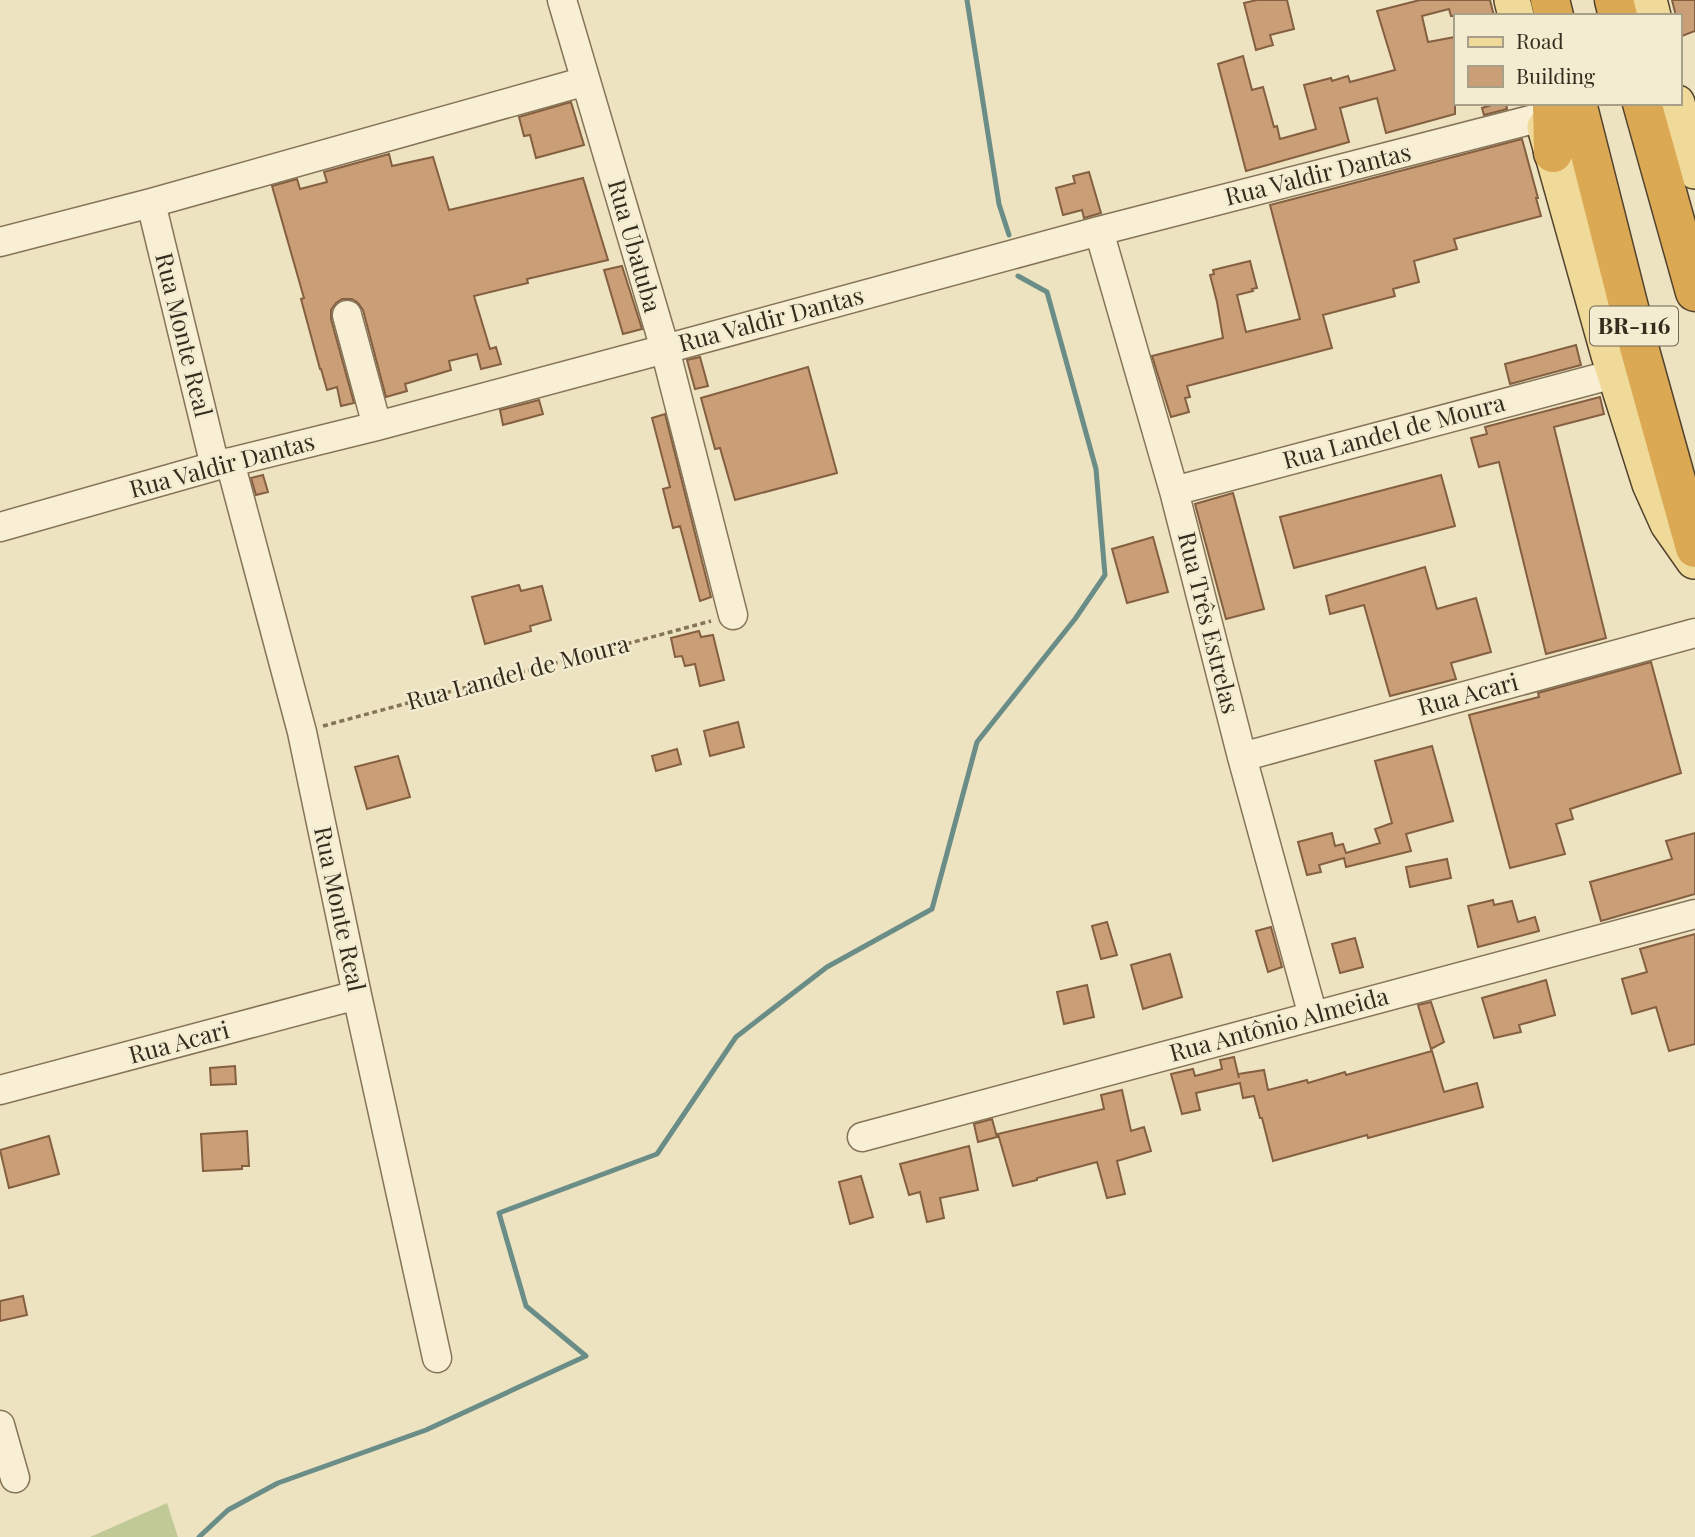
<svg xmlns="http://www.w3.org/2000/svg" width="1695" height="1537" font-family="'Playfair Display',serif">
<style>
.green{fill:#c1ca96}
.lines{fill:none;stroke-linecap:round;stroke-linejoin:round}
.stream{stroke:#6b8d87;stroke-width:5}
.building{fill:#ca9f78;stroke:#845f40;stroke-width:2}
.minor-casing{stroke:#867459;stroke-width:31}
.major-casing{stroke:#53422e;stroke-width:38}
.highway-casing{stroke:#53422e;stroke-width:41}
.path{stroke:#867459;stroke-width:3.5;stroke-dasharray:5 3.5;stroke-linecap:butt}
.minor{stroke:#f8efd4;stroke-width:28}
.major{stroke:#f0da99;stroke-width:35}
.highway{stroke:#dba853;stroke-width:38}
.labels{text-anchor:middle;stroke-width:5;stroke-linejoin:round;paint-order:stroke}
.shield{fill:#f4ecd1;stroke:#6f6553;stroke-width:2}
.shield-label{font-size:23px;font-weight:bold;fill:#362b1d}
.street-label{font-size:24px;fill:#362b1d;stroke:#f4ecd1}
</style>
<rect width="100%" height="100%" fill="#ede3c1"/>
<!-- green -->
<path class="green" d="M167,1503L178,1537H90Z"/>
<g class="lines">
<!-- stream -->
<path class="stream" d="M967,0L999,204L1009,235
M199,1537L228,1510L278,1483L426,1430L586,1356L526,1306L499,1213L657,1154L736,1037L827,967L932,909L977,742L1075,619L1105,575L1096,469L1047,292L1018,276"/>
</g>
<!-- building -->
<path class="building" d="M1257,0H1287L1294,29L1270,35L1273,45L1256,50L1244,3Z
M1420,0H1490L1494,16H1451L1449,9L1422,16L1428,42L1455,37V114L1386,133L1377,98L1340,108L1349,142L1246,171L1218,64L1243,56L1252,90L1263,87L1274,127L1277,126L1280,139L1316,129L1304,85L1331,78L1332,81L1348,76L1350,82L1395,70L1377,11Z
M1672,0H1695V31L1682,36L1679,27V16H1676Z
M571,102L584,145L536,158L530,135L524,136L519,117Z
M1498,103H1506L1507,109L1484,115L1482,108Z
M1522,139L1538,198H1536L1541,216L1454,239L1457,249L1414,261L1419,282L1393,289L1395,296L1323,315L1332,348L1187,386L1190,397L1185,398L1189,412L1171,417L1152,356L1223,338L1217,302L1210,275L1214,274L1213,270L1250,261L1257,288L1252,289L1253,291L1237,295L1246,332L1300,319L1270,205Z
M389,154L392,166L433,157L449,210L583,178L608,260L527,279L528,283L474,296L490,349L496,347L501,364L481,369L477,354L449,361L451,370L405,384L407,391L386,397L363,310L358,303L352,299H342L336,303L331,310V319L354,403L341,406L337,387L327,390L321,369H320L301,299L304,298L272,186L297,179L300,189L327,182L324,172Z
M1089,172L1101,213L1084,218L1082,210L1063,215L1056,188L1075,183L1073,176Z
M622,266L642,329L623,334L604,270Z
M1576,345L1581,365L1510,384L1505,364Z
M700,357L708,386L695,389L687,360Z
M808,367L837,473L735,500L720,448L715,449L701,398Z
M1600,397L1604,414L1554,427L1606,638L1546,654L1499,462L1479,467L1471,438L1487,434L1485,427Z
M539,400L543,414L503,425L500,410Z
M665,414L711,597L700,601L680,526L673,528L663,489L670,487L652,418Z
M263,475L268,492L256,495L251,478Z
M1441,475L1455,526L1294,568L1280,517Z
M1233,493L1264,609L1226,619L1195,504Z
M1153,537L1168,592L1127,603L1112,549Z
M1425,567L1437,609L1476,598L1491,652L1451,663L1456,679L1390,696L1364,605L1330,614L1326,596Z
M519,585L521,591L542,586L551,620L530,626L531,631L485,644L472,597Z
M699,631L701,637L713,635L724,680L700,686L695,664L685,666L682,656L675,657L671,638Z
M1651,662L1681,773L1570,809L1573,819L1556,824L1565,854L1510,868L1469,715L1539,697L1538,693Z
M738,722L744,747L710,756L704,731Z
M1432,746L1453,821L1406,834L1411,851L1346,867L1344,858L1319,865L1321,872L1307,875L1298,842L1332,833L1335,846L1343,844L1346,853L1380,843L1375,829L1392,823L1375,761Z
M677,749L681,764L656,771L652,756Z
M398,756L410,797L367,809L355,767Z
M1695,833V894L1601,921L1590,882L1672,859L1666,841Z
M1447,859L1451,878L1410,887L1406,867Z
M1493,900L1494,905L1512,901L1518,922L1535,917L1539,931L1478,947L1468,906Z
M1107,922L1117,955L1101,959L1092,926Z
M1271,927L1282,967L1268,972L1256,931Z
M1695,934V1044L1669,1051L1656,1007L1632,1014L1622,979L1647,972L1640,949Z
M1355,938L1363,967L1340,973L1332,944Z
M1170,954L1182,997L1143,1009L1131,965Z
M1546,980L1555,1015L1519,1025L1521,1032L1494,1038L1482,998Z
M1087,985L1094,1017L1064,1024L1057,992Z
M1431,1002L1444,1042L1431,1049L1418,1005Z
M1432,1051L1444,1092L1477,1083L1483,1107L1368,1138L1367,1135L1273,1161L1262,1118H1260L1254,1096L1243,1098L1240,1083L1196,1093L1200,1110L1182,1114L1171,1074L1193,1069L1195,1076L1222,1069L1220,1060L1234,1057L1239,1078L1238,1074L1264,1070L1268,1090L1307,1080L1308,1083L1345,1072L1346,1075Z
M235,1066L236,1084L211,1085L210,1068Z
M1122,1090L1131,1131L1144,1127L1151,1151L1117,1161L1125,1194L1107,1198L1097,1162L1037,1178V1180L1013,1186L998,1134L1104,1109L1101,1095Z
M992,1119L997,1137L978,1142L974,1124Z
M247,1131L249,1166H242V1169L203,1171L201,1134Z
M49,1136L59,1174L9,1188L0,1150Z
M969,1146L978,1190L940,1198L944,1218L927,1222L920,1192L909,1195L900,1164Z
M861,1176L873,1217L850,1224L839,1182Z
M23,1296L27,1315L0,1321V1301Z"/>
<g class="lines">
<defs>
<path id="minor" d="M562,0L665,349L733,615
M151,203L215,466
M1099,231L1174,491L1242,757L1313,1016
M0,242L151,203L586,81
M347,315L377,426
M230,462L302,732L357,995L437,1358
M1174,491L1614,374
M0,527L215,466L377,426L665,349L1099,231L1542,117
M1242,757L1695,633
M0,1090L357,995
M862,1137L1695,914
M0,1425L15,1478"/>
<path id="major" d="M1512,0L1516,16
M1649,0L1653,16
M1677,103L1695,171
M1545,127L1609,355L1650,484L1668,524L1694,561"/>
<path id="highway" d="M1550,0L1554,16
M1614,0L1618,16
M1552,103L1553,153
M1577,103L1639,347L1695,548
M1642,103L1695,292"/>
</defs>
<!-- minor casing -->
<use href="#minor" class="minor-casing"/>
<!-- major casing -->
<use href="#major" class="major-casing"/>
<!-- highway casing -->
<use href="#highway" class="highway-casing"/>
<!-- path -->
<path class="path" d="M323,726L711,621"/>
<!-- minor -->
<use href="#minor" class="minor"/>
<!-- major -->
<use href="#major" class="major"/>
<!-- highway -->
<use href="#highway" class="highway"/>
</g>
<g class="labels">
<!-- shield labels -->
<rect class="shield" x="1590" y="306.5" width="88" height="39" rx="5"/>
<g class="shield-label">
<text x="1634" y="334">BR-116</text>
</g>
<!-- street labels -->
<g class="street-label">
<text transform="translate(1318 175) rotate(-14)" y="8">Rua Valdir Dantas</text>
<text transform="translate(634 246) rotate(74)" y="8">Rua Ubatuba</text>
<text transform="translate(771 320) rotate(-15)" y="8">Rua Valdir Dantas</text>
<text transform="translate(183 335) rotate(76)" y="8">Rua Monte Real</text>
<text transform="translate(1394 432) rotate(-15)" y="8">Rua Landel de Moura</text>
<text transform="translate(222 466) rotate(-15)" y="8">Rua Valdir Dantas</text>
<text transform="translate(1208 623) rotate(76)" y="8">Rua Três Estrelas</text>
<text transform="translate(518 673) rotate(-15)" y="8">Rua Landel de Moura</text>
<text transform="translate(1468 695) rotate(-15)" y="8">Rua Acari</text>
<text transform="translate(339 909) rotate(78)" y="8">Rua Monte Real</text>
<text transform="translate(1279 1025) rotate(-15)" y="8">Rua Antônio Almeida</text>
<text transform="translate(179 1043) rotate(-15)" y="8">Rua Acari</text>
</g>
</g>
<!-- legend -->
<rect x="1454" y="14" width="228" height="91" fill="#f4ecd1" stroke="#a89f89" stroke-width="2"/>
<rect x="1468" y="37" width="35" height="10" fill="#f0da99" stroke="#a89f89" stroke-width="2"/>
<text x="1516" y="49" font-size="21" fill="#362b1d">Road</text>
<rect x="1468" y="66" width="35" height="21" fill="#ca9f78" stroke="#a89f89" stroke-width="2"/>
<text x="1516" y="84" font-size="21" fill="#362b1d">Building</text>
</svg>
